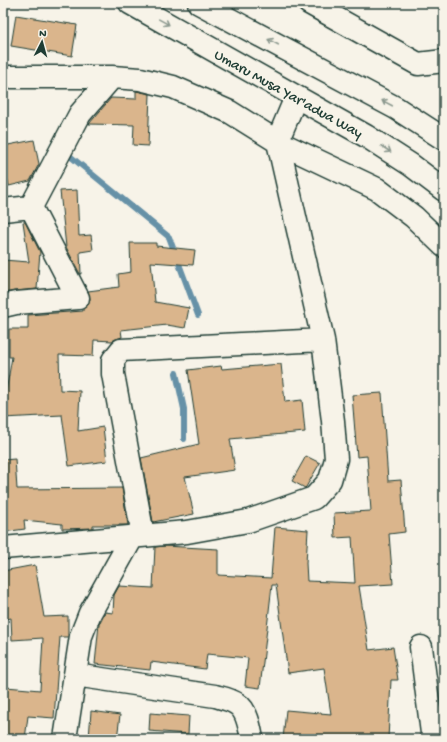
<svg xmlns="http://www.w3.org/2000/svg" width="447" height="742" font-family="'Gochi Hand',sans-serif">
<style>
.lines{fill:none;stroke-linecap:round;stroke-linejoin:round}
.stream{stroke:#6691a7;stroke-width:6}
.building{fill:#dab58c;stroke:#1f3d34}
.minor-casing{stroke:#1f3d34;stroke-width:25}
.major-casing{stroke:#1f3d34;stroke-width:25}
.minor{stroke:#f7f3e8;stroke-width:22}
.major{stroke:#f7f3e8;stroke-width:22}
.oneway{stroke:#8b988e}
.labels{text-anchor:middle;stroke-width:3.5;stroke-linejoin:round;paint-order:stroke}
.street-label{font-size:15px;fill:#1f3d34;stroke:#f7f3e8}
</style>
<rect width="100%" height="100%" fill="#f7f3e8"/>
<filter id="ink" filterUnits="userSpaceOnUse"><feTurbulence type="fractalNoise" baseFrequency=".025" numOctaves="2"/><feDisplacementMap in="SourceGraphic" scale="8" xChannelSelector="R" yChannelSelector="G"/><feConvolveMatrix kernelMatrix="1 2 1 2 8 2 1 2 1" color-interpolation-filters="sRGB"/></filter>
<g filter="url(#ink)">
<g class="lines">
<!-- stream -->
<path class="stream" d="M70,156L169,237L198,315
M176,373L184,409V439"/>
</g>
<!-- building -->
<path class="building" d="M16,15L77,25L72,56L11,46Z
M136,91L150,94L148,146L133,145L134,125L89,124L111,98L136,99Z
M34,140L39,164L30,181L9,186L3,159V146Z
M77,190L79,236L91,235L93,250L80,252L81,274H80L66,247L60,191Z
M23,222H25L40,252L37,289L15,291L3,293V260L29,262Z
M130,243H156V246L195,250L193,265L151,262L155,302L189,308L185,328L167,325L121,330L122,337L116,339L112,341L94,340L93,356L59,355L60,390L80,391L78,431L103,427L107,461L69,466L62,415L3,418V392H6L12,357H9V329H28V315L83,311V309L89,304L90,299L88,291L119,287L118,274L131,272Z
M281,364L285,402L302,400L305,432L230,439L235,470L185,477L194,514L153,522L141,458L199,444L188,370L221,366L222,369Z
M382,393L388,481L401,480L405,532L389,534L393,584L359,586L369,650L393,647L398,680H391L388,739L320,736V739H283L286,710L331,714L324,668L288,673L276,585H272L260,688L245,686L248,658L207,654L205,669L151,662L150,670L95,664L99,624L105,612L113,613L114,595L119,586L153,588L155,547L165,546L218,549V575L271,578L275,527L308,530L306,563L307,581L355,583L352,537L335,538L334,513L371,511L367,456L357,457L352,395Z
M306,456L320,463L306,487L305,488L292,481Z
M15,459L17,489L122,488L128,525H93V528L62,529V524L24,520L25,529L3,532V460Z
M35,565L44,617L68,616V637H60L54,718L28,716L25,739H3V721H4L6,687L40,690L43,638L12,640L11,618L3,620V571Z
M91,711L120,715L117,739H89Z
M150,713L189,716L188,734L149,731Z"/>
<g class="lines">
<defs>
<path id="minor" d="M309,3L418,64L444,61
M3,77H112L140,79L173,87L230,112L278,142L280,135L296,97
M31,207L80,114L112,77
M3,210L31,207
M3,306L16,303L78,298L31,207
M143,535L113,374V360L121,350L323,340
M3,548L187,532L248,521L314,498L330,480L336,459L333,421L323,340L278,142L377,189L414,217L444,246
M421,647L432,733
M75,675L215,696C222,698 230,699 237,704C247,710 250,728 252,739
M65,739L81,636L90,613L133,536"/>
<path id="major" d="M130,3L366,136L411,165L444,190
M199,3L396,108L444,139"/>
</defs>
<!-- minor casing -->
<use href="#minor" class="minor-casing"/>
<!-- major casing -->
<use href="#major" class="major-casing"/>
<!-- minor -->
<use href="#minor" class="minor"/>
<!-- major -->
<use href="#major" class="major"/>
</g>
<!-- one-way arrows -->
<defs><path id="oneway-shaft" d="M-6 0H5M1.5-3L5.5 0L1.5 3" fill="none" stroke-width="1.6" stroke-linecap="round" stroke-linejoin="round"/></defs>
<g class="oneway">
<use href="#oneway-shaft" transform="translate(164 22) rotate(29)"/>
<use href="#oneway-shaft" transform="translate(273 42) rotate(-152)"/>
<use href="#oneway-shaft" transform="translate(387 103) rotate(-152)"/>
<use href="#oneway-shaft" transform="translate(386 149) rotate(33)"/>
</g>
</g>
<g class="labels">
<!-- street labels -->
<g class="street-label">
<text transform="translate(289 93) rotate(29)" y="5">Umaru Musa Yar'adua Way</text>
</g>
</g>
<!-- margin -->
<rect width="447" height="742" fill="none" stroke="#f7f3e8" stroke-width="16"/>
<rect x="8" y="8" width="431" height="726" fill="none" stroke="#1f3d34" stroke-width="1.5" filter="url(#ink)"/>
<!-- north arrow -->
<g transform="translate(42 42) rotate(6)" stroke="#f7f3e8" stroke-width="3" paint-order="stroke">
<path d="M0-3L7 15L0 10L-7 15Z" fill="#1f3d34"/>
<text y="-6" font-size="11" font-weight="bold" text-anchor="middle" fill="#1f3d34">N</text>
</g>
</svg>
